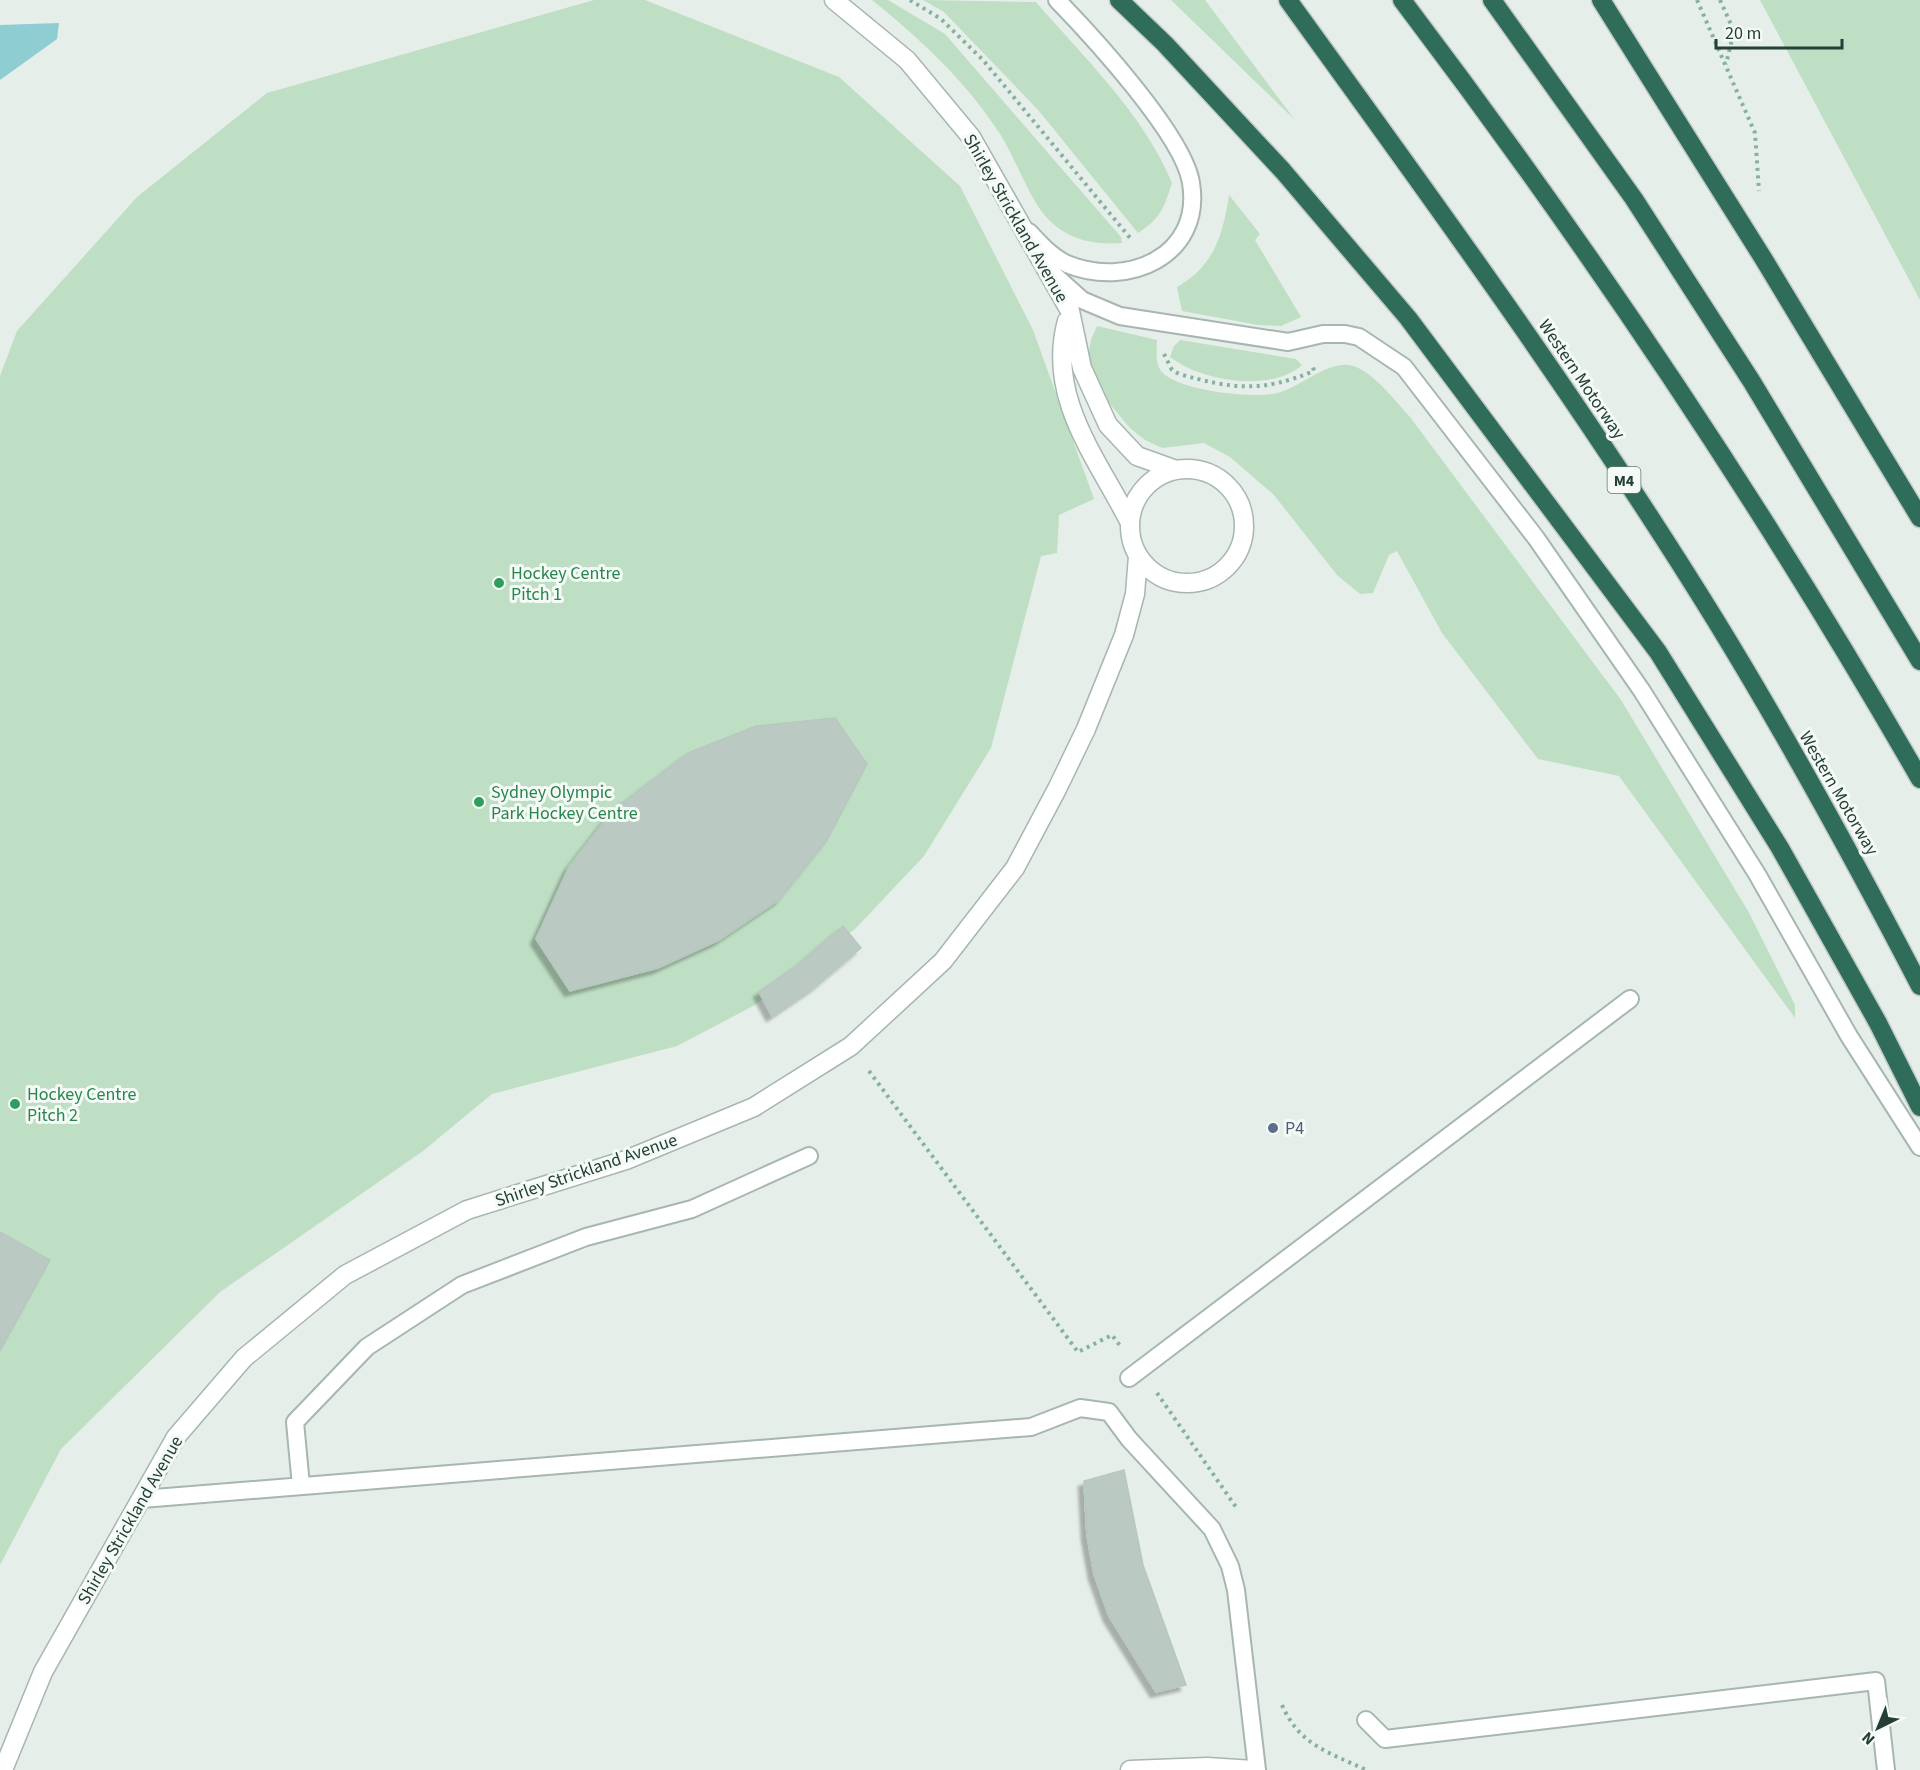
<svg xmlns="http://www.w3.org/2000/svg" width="1920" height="1770" font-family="'Source Sans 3',sans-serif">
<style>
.green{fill:#bedfc4}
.water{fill:#8ecdd2}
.building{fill:#bac9c2;stroke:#b7c8bf;stroke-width:1.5;filter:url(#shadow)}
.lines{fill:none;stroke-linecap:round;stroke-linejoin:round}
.service-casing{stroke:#a7b6b0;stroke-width:20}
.minor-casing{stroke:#a7b6b0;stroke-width:21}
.tertiary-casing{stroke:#a7b6b0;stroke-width:21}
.motorway-casing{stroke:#c2cac7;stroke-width:21}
.path{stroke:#85b1a0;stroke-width:4;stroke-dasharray:3 4.5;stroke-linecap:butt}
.service{stroke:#fff;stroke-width:16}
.minor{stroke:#fff;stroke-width:18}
.tertiary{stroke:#fff;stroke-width:18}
.motorway{stroke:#306c5a;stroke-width:18}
.leisure-dot{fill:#2e9e5b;stroke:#f5faf7;stroke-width:2}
.service-dot{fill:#5c6f8a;stroke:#f5faf7;stroke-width:2}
.labels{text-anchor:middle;stroke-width:6;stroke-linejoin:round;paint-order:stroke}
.shield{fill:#f5faf7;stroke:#637870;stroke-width:1.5}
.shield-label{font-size:16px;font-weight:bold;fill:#244036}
.street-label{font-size:18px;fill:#244036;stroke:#f5faf7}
.leisure-label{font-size:18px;fill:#27864d;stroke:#f5faf7;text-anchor:start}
.service-label{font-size:18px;fill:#4e5e75;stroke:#f5faf7;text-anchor:start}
</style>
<defs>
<filter id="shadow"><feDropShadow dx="-5.5" dy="5.5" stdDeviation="1.5" flood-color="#0004"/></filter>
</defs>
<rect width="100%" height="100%" fill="#e5eee9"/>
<!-- green -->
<path class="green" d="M594,0H645L839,77L960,186L1033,330L1094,499L1059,515L1057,553L1041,556L991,748L924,856L855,929L755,1005L677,1046L492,1094L423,1151L220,1292L61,1449L0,1565V376L17,331L137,197L267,93Z
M872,0H888L945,34L1121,237L1122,243C1093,245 1068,240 1047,218C1029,199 1014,154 998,131C964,79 920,39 872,0Z
M923,0L1036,2C1085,59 1143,113 1172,183C1164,208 1161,218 1138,233L1039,111L944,12Z
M1171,0H1205L1295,120Z
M1760,0H1920V300Z
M1229,195L1260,234L1255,240L1301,317L1281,326L1258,325L1182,311L1177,287C1214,266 1223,235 1229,195Z
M1097,326L1157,340C1157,351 1155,362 1161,371C1176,391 1258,400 1281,392C1303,385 1326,363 1348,365C1369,366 1396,402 1410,417L1621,700L1748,911L1795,1005V1018L1619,776L1538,759L1442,633L1397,551L1389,555L1373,593L1360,594L1337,575L1274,495L1230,457L1204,443L1162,448L1145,440L1130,428L1110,404L1087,362L1091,340Z
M1180,340L1296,359L1302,365C1271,393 1201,381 1170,357L1174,346Z"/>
<!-- water -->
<path class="water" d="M59,23L57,39L0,80V25Z"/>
<!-- building -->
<path class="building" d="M835,718L867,764L827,840L780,899L719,940L658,968L570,991L536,939L569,867L613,810L688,753L756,726Z
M843,926L861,948L816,986L772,1016L759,992L800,963Z
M0,1232L50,1260L0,1351Z
M1124,1470L1143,1565L1186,1685L1156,1692L1109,1616L1094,1574L1087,1535L1084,1481Z"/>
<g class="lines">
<defs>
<path id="service" d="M1029,232C1040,244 1052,257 1067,264C1127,289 1203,256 1191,183C1184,136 1092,36 1057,0
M1053,274L1082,300L1120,316L1288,342L1323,334H1345L1359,337L1404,367L1536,538L1642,691L1757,874L1849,1036L1920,1147
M1129,1378L1630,999
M301,1486L295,1422L367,1347L462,1285L586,1237L692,1209L809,1156
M142,1499L968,1432L1031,1427L1080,1408L1109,1412L1129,1439L1212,1529L1230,1566L1236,1590L1257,1770
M1366,1720L1385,1739L1876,1681L1886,1770"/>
<path id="minor" d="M834,0L907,60L971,137L1070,311L1082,368L1108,425L1137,456L1176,470
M1067,321C1046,397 1097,458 1129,521
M1130 526a57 57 0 1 1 114 0a57 57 0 1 1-114 0Z
M3,1770L43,1672L176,1437L244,1358L345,1275L467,1210L626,1160L754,1107L851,1046L943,961L1015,868L1057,789L1086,729L1124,635L1135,594L1138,556"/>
<path id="tertiary" d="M1130,1770L1207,1767L1254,1770"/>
<path id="motorway" d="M1119,0L1165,44L1283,171L1408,318L1658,652L1780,848L1878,1023L1920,1107
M1288,0C1435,203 1584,407 1716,621C1789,740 1856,863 1920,986
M1402,0C1590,248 1765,509 1920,779
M1492,0L1634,199L1752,382L1920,661
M1601,0L1763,258L1920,518"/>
</defs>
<!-- service casing -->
<use href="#service" class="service-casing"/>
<!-- minor casing -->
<use href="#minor" class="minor-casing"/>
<!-- tertiary casing -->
<use href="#tertiary" class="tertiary-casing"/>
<!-- motorway casing -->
<use href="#motorway" class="motorway-casing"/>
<!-- path -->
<path class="path" d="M910,0L941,19L983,60L1131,239
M1697,0L1755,133L1759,191
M1720,0L1734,31L1726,64
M1164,354L1172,370L1179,374C1233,389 1261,393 1314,371L1313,367
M869,1071L1078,1352L1112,1335L1121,1347
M1157,1393L1238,1510
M1282,1705C1300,1746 1329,1752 1366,1770"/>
<!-- service -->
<use href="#service" class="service"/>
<!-- minor -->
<use href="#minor" class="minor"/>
<!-- tertiary -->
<use href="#tertiary" class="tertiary"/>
<!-- motorway -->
<use href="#motorway" class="motorway"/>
</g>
<!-- markers -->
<g class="leisure-dot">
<circle cx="499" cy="583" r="6"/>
<circle cx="479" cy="802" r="6"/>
<circle cx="15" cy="1104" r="6"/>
</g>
<circle class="service-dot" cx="1273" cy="1128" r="6"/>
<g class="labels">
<!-- shield labels -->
<rect class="shield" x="1607.5" y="467" width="33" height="26" rx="4.5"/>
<g class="shield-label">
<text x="1624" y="486">M4</text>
</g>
<!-- street labels -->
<g class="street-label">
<text transform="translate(1016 218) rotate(60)" y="6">Shirley Strickland Avenue</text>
<text transform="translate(1582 379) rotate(56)" y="6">Western Motorway</text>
<text transform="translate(1839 793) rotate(60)" y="6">Western Motorway</text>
<text transform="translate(586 1170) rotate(-19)" y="6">Shirley Strickland Avenue</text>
<text transform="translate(130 1520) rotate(-60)" y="6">Shirley Strickland Avenue</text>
</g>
<!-- leisure labels -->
<g class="leisure-label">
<text x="511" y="579">Hockey Centre<tspan x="511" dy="21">Pitch 1</tspan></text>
<text x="491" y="798">Sydney Olympic<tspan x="491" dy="21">Park Hockey Centre</tspan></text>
<text x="27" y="1100">Hockey Centre<tspan x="27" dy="21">Pitch 2</tspan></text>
</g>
<!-- service labels -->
<g class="service-label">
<text x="1285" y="1134">P4</text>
</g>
</g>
<!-- north arrow -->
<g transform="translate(1878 1728) rotate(223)" stroke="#f5faf7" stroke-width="4.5" paint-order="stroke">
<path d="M0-4.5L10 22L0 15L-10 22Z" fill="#244036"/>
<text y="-9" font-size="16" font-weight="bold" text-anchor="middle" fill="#244036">N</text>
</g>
<!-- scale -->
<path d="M1716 39v9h126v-9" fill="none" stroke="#244036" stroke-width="3"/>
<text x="1725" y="39" font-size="18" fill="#244036" stroke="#f5faf7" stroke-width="4.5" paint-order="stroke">20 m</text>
</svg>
